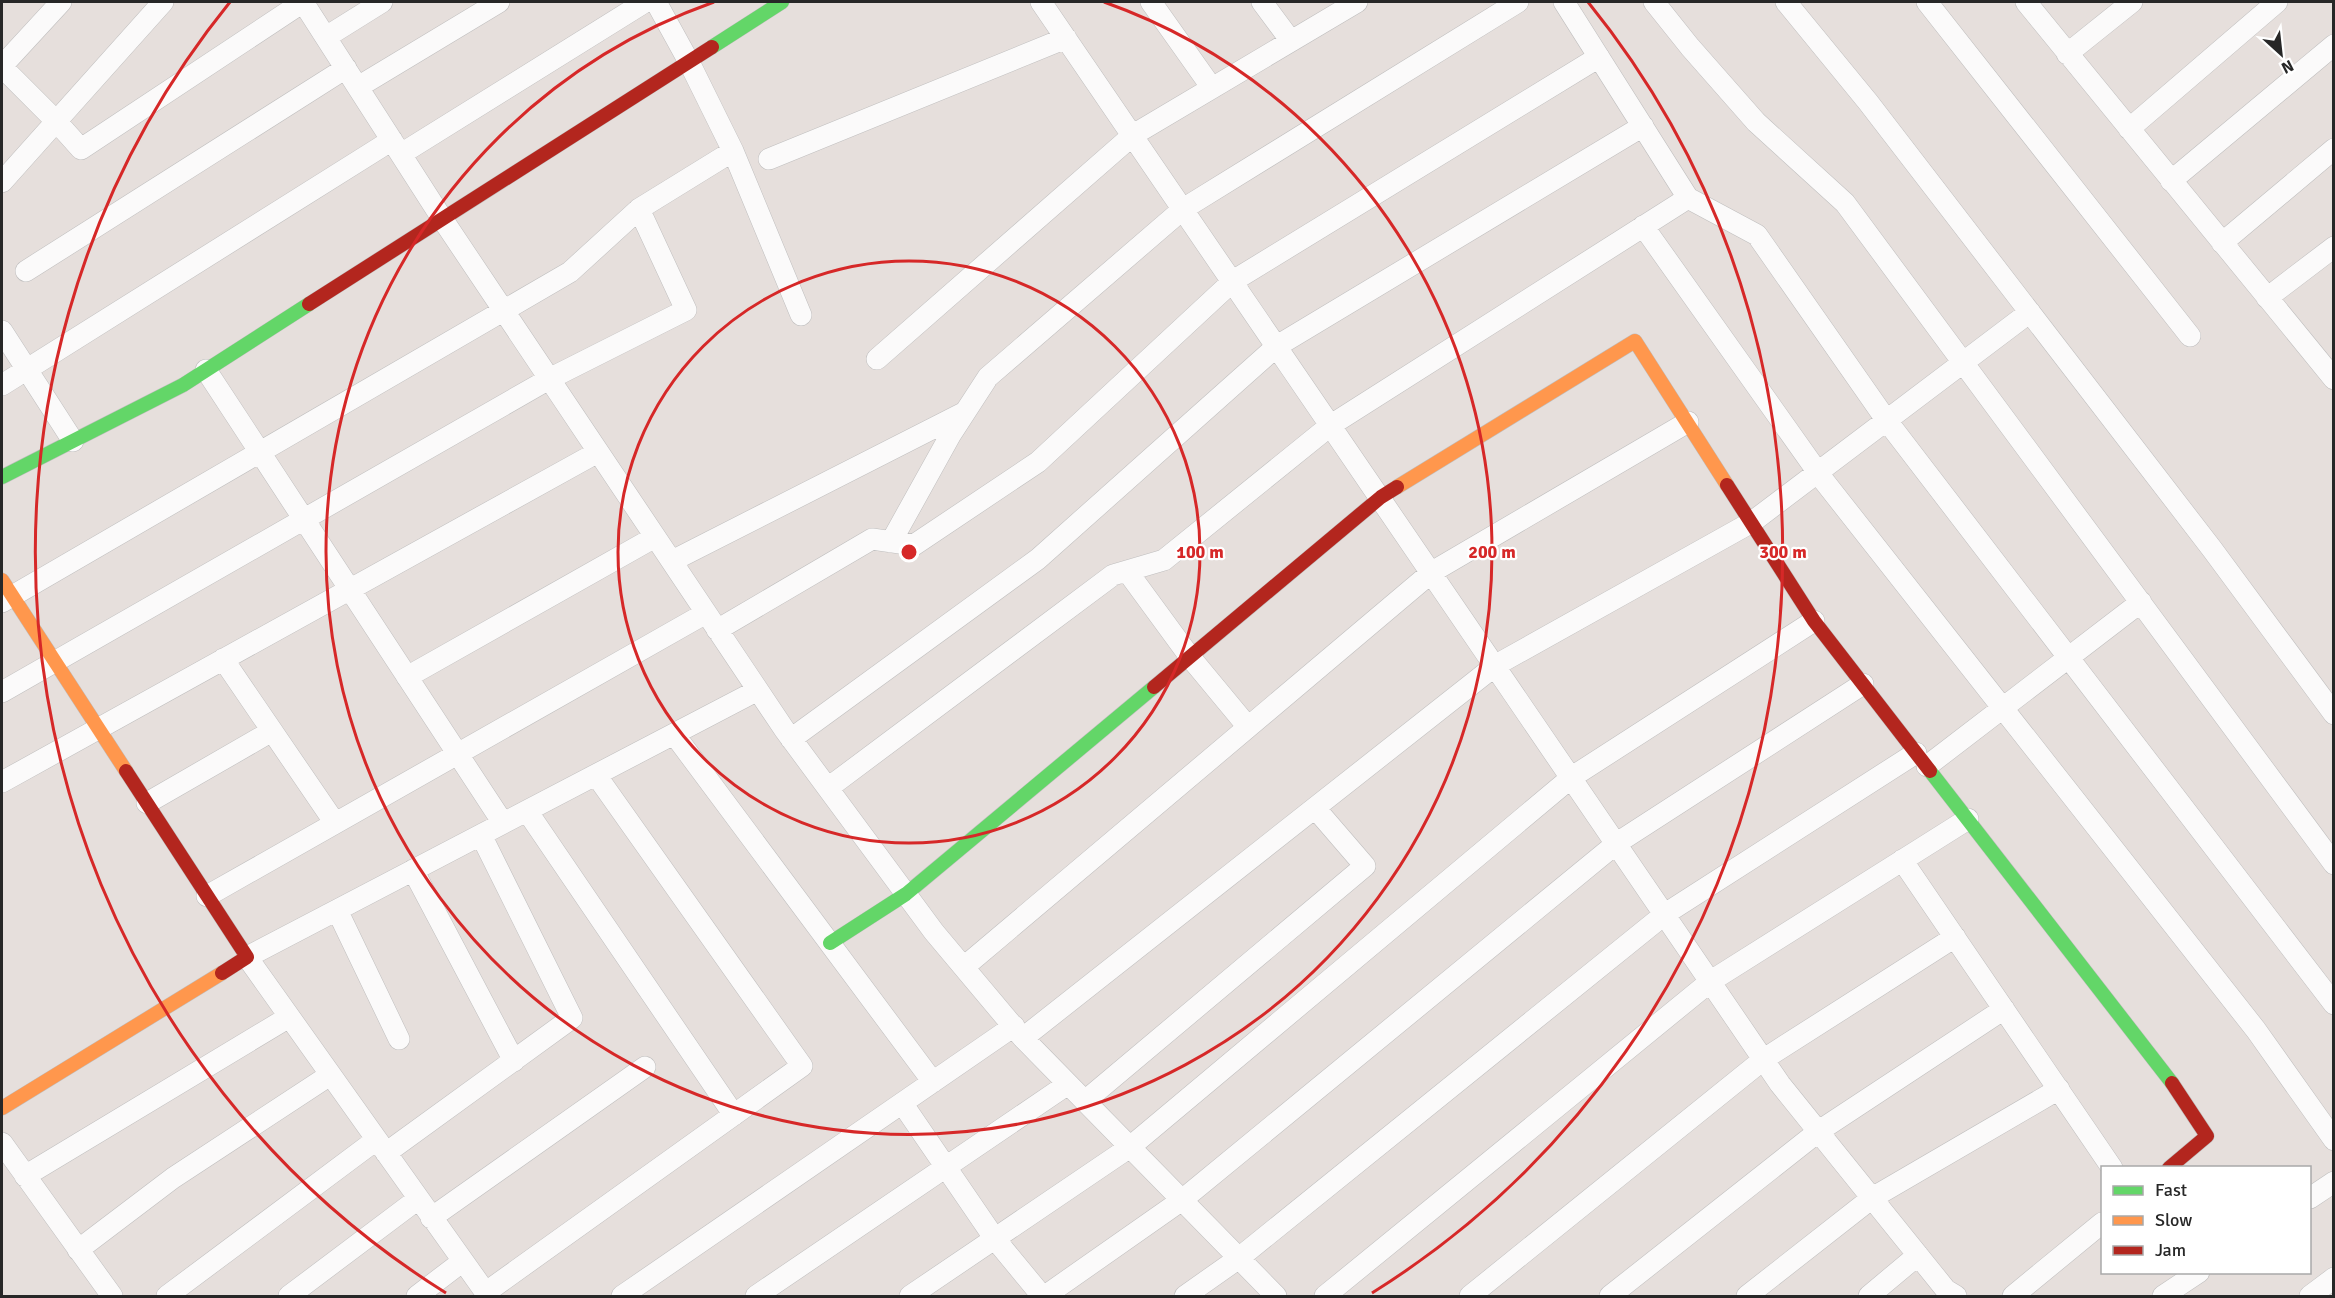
<svg xmlns="http://www.w3.org/2000/svg" width="2335" height="1298" font-family="Signika,sans-serif">
<style>
.lines{fill:none;stroke-linecap:round;stroke-linejoin:round}
.street-casing{stroke:#bfbebe;stroke-width:22}
.fast-casing{stroke:#bfbebe;stroke-width:15}
.slow-casing{stroke:#bfbebe;stroke-width:15}
.jam-casing{stroke:#bfbebe;stroke-width:15}
.street{stroke:#fbfafa;stroke-width:21}
.fast{stroke:#63d668;stroke-width:14}
.slow{stroke:#ff974d;stroke-width:14}
.jam{stroke:#b3261e;stroke-width:14}
.ring{fill:none;stroke:#d62828;stroke-width:3}
.centre{fill:#d62828;stroke:#fff;stroke-width:3}
.ring-label{font-size:18px;text-anchor:middle;font-weight:bold;fill:#d62828;stroke:#fff;stroke-width:4.5;stroke-linejoin:round;paint-order:stroke}
</style>
<rect width="100%" height="100%" fill="#e6dfdc"/>
<g class="lines">
<defs>
<path id="street" d="M303,2L443,220L784,729L934,932L1023,1038L1276,1296
M1041,2L1780,1084L1946,1290L1956,1296
M1151,2L1212,88
M1262,2L1291,41
M1564,2L1688,198L1757,235L1887,421L2334,1004
M1654,2L1690,47L1756,122L1845,203L2334,864
M1786,2L1868,102L2212,549L2334,714
M1927,2L2190,336
M2026,2L2334,379
M326,37L382,2
M2067,54L2132,2
M2,66L61,2
M2,67L56,121L81,149L303,2
M358,87L499,2
M2129,129L2277,2
M733,151L801,315
M401,154L645,2
M769,159L1066,38
M2171,181L2334,45
M2,182L163,2
M1643,226L1824,481L2256,1030L2334,1140
M2222,243L2334,149
M26,271L346,68
M2267,298L2334,247
M2,331L73,441
M877,359L1133,135L1357,2
M206,370L503,823
M2,385L392,140
M891,542L951,434L988,377L1183,209L1518,2
M672,561L965,412
M1127,571L1190,657L1248,727
M2,602L570,272L639,209L733,151L689,62L656,2
M717,630L872,539L914,545L1038,462L1233,281L1599,57
M223,659L335,823
M407,677L655,537
M2,692L549,379L686,310L639,209
M674,734L933,1082
M791,739L1038,559L1277,346L1643,126
M1927,766L2141,602
M2,782L598,452
M828,788L1113,575L1164,560L1331,425L1688,198
M147,803L272,731
M527,811L734,1115
M1902,860L2112,1168
M413,870L514,1061
M207,896L706,613
M337,910L399,1039
M964,967L1432,572L1688,422
M1023,1038L1496,665L1752,522L2030,312
M1085,1101L1365,866L1315,808
M902,1103L995,1239L1042,1296
M2,1143L112,1296
M386,1153L572,1018L481,835
M25,1176L289,1017
M2310,1198L2334,1182
M431,1218L645,1067
M78,1250L173,1178L330,1075
M485,1293L802,1066L596,775
M167,1296L376,1140
M289,1296L418,1199
M417,1296L463,1261
M488,1296L247,957L758,690
M622,1296L1014,1026
M756,1296L1068,1084
M910,1296L1130,1147L1572,777L1814,621
M1045,1296L1182,1200L1617,843L1863,684
M1185,1296L1239,1258L1665,914L1916,753
M1325,1296L1711,981L1968,819
M1470,1296L1764,1059L1955,937
M1610,1296L1819,1131L2004,1009
M1747,1296L1872,1198L2059,1089
M1869,1296L1918,1255
M2013,1296L2102,1223
M2163,1296L2199,1272
M2310,1296L2334,1278"/>
<path id="fast" d="M712,47L782,2
M2,477L183,385L309,304
M1930,771L2172,1083
M830,943L906,894L1154,687"/>
<path id="slow" d="M1397,487L1635,341L1727,485
M2,580L126,771
M2,1108L222,973"/>
<path id="jam" d="M309,304L712,47
M1727,485L1814,621L1930,771
M1154,687L1381,497L1397,487
M126,771L247,957L222,973
M2169,1168L2207,1136L2172,1083"/>
</defs>
<!-- street casing -->
<use href="#street" class="street-casing"/>
<!-- fast casing -->
<use href="#fast" class="fast-casing"/>
<!-- slow casing -->
<use href="#slow" class="slow-casing"/>
<!-- jam casing -->
<use href="#jam" class="jam-casing"/>
<!-- street -->
<use href="#street" class="street"/>
<!-- fast -->
<use href="#fast" class="fast"/>
<!-- slow -->
<use href="#slow" class="slow"/>
<!-- jam -->
<use href="#jam" class="jam"/>
</g>
<!-- distance rings -->
<g class="ring">
<circle cx="909" cy="552" r="291"/>
<path d="M1104 2A583 583 0 1 1 714 2"/>
<path d="M446 1293A874 874 0 0 1 230 2M1588 2A874 874 0 0 1 1372 1293"/>
</g>
<circle cx="909" cy="552" r="9" class="centre"/>
<g class="ring-label">
<text x="1200" y="558">100 m</text>
<text x="1492" y="558">200 m</text>
<text x="1783" y="558">300 m</text>
</g>
<!-- border -->
<rect width="2335" height="1298" fill="none" stroke="#272727" stroke-width="6"/>
<!-- legend -->
<rect x="2101" y="1166" width="210" height="108" fill="#ffffff" stroke="#a9a9a9" stroke-width="1.5"/>
<rect x="2113" y="1186" width="30" height="9" fill="#63d668" stroke="#a9a9a9" stroke-width="1.5"/>
<text x="2155" y="1196" font-size="18" fill="#272727">Fast</text>
<rect x="2113" y="1216" width="30" height="9" fill="#ff974d" stroke="#a9a9a9" stroke-width="1.5"/>
<text x="2155" y="1226" font-size="18" fill="#272727">Slow</text>
<rect x="2113" y="1246" width="30" height="9" fill="#b3261e" stroke="#a9a9a9" stroke-width="1.5"/>
<text x="2155" y="1256" font-size="18" fill="#272727">Jam</text>
<!-- north arrow -->
<g transform="translate(2281 54) rotate(153)" stroke="#ffffff" stroke-width="4.5" paint-order="stroke">
<path d="M0-4.5L10 22L0 15L-10 22Z" fill="#272727"/>
<text y="-9" font-size="16" font-weight="bold" text-anchor="middle" fill="#272727">N</text>
</g>
</svg>
